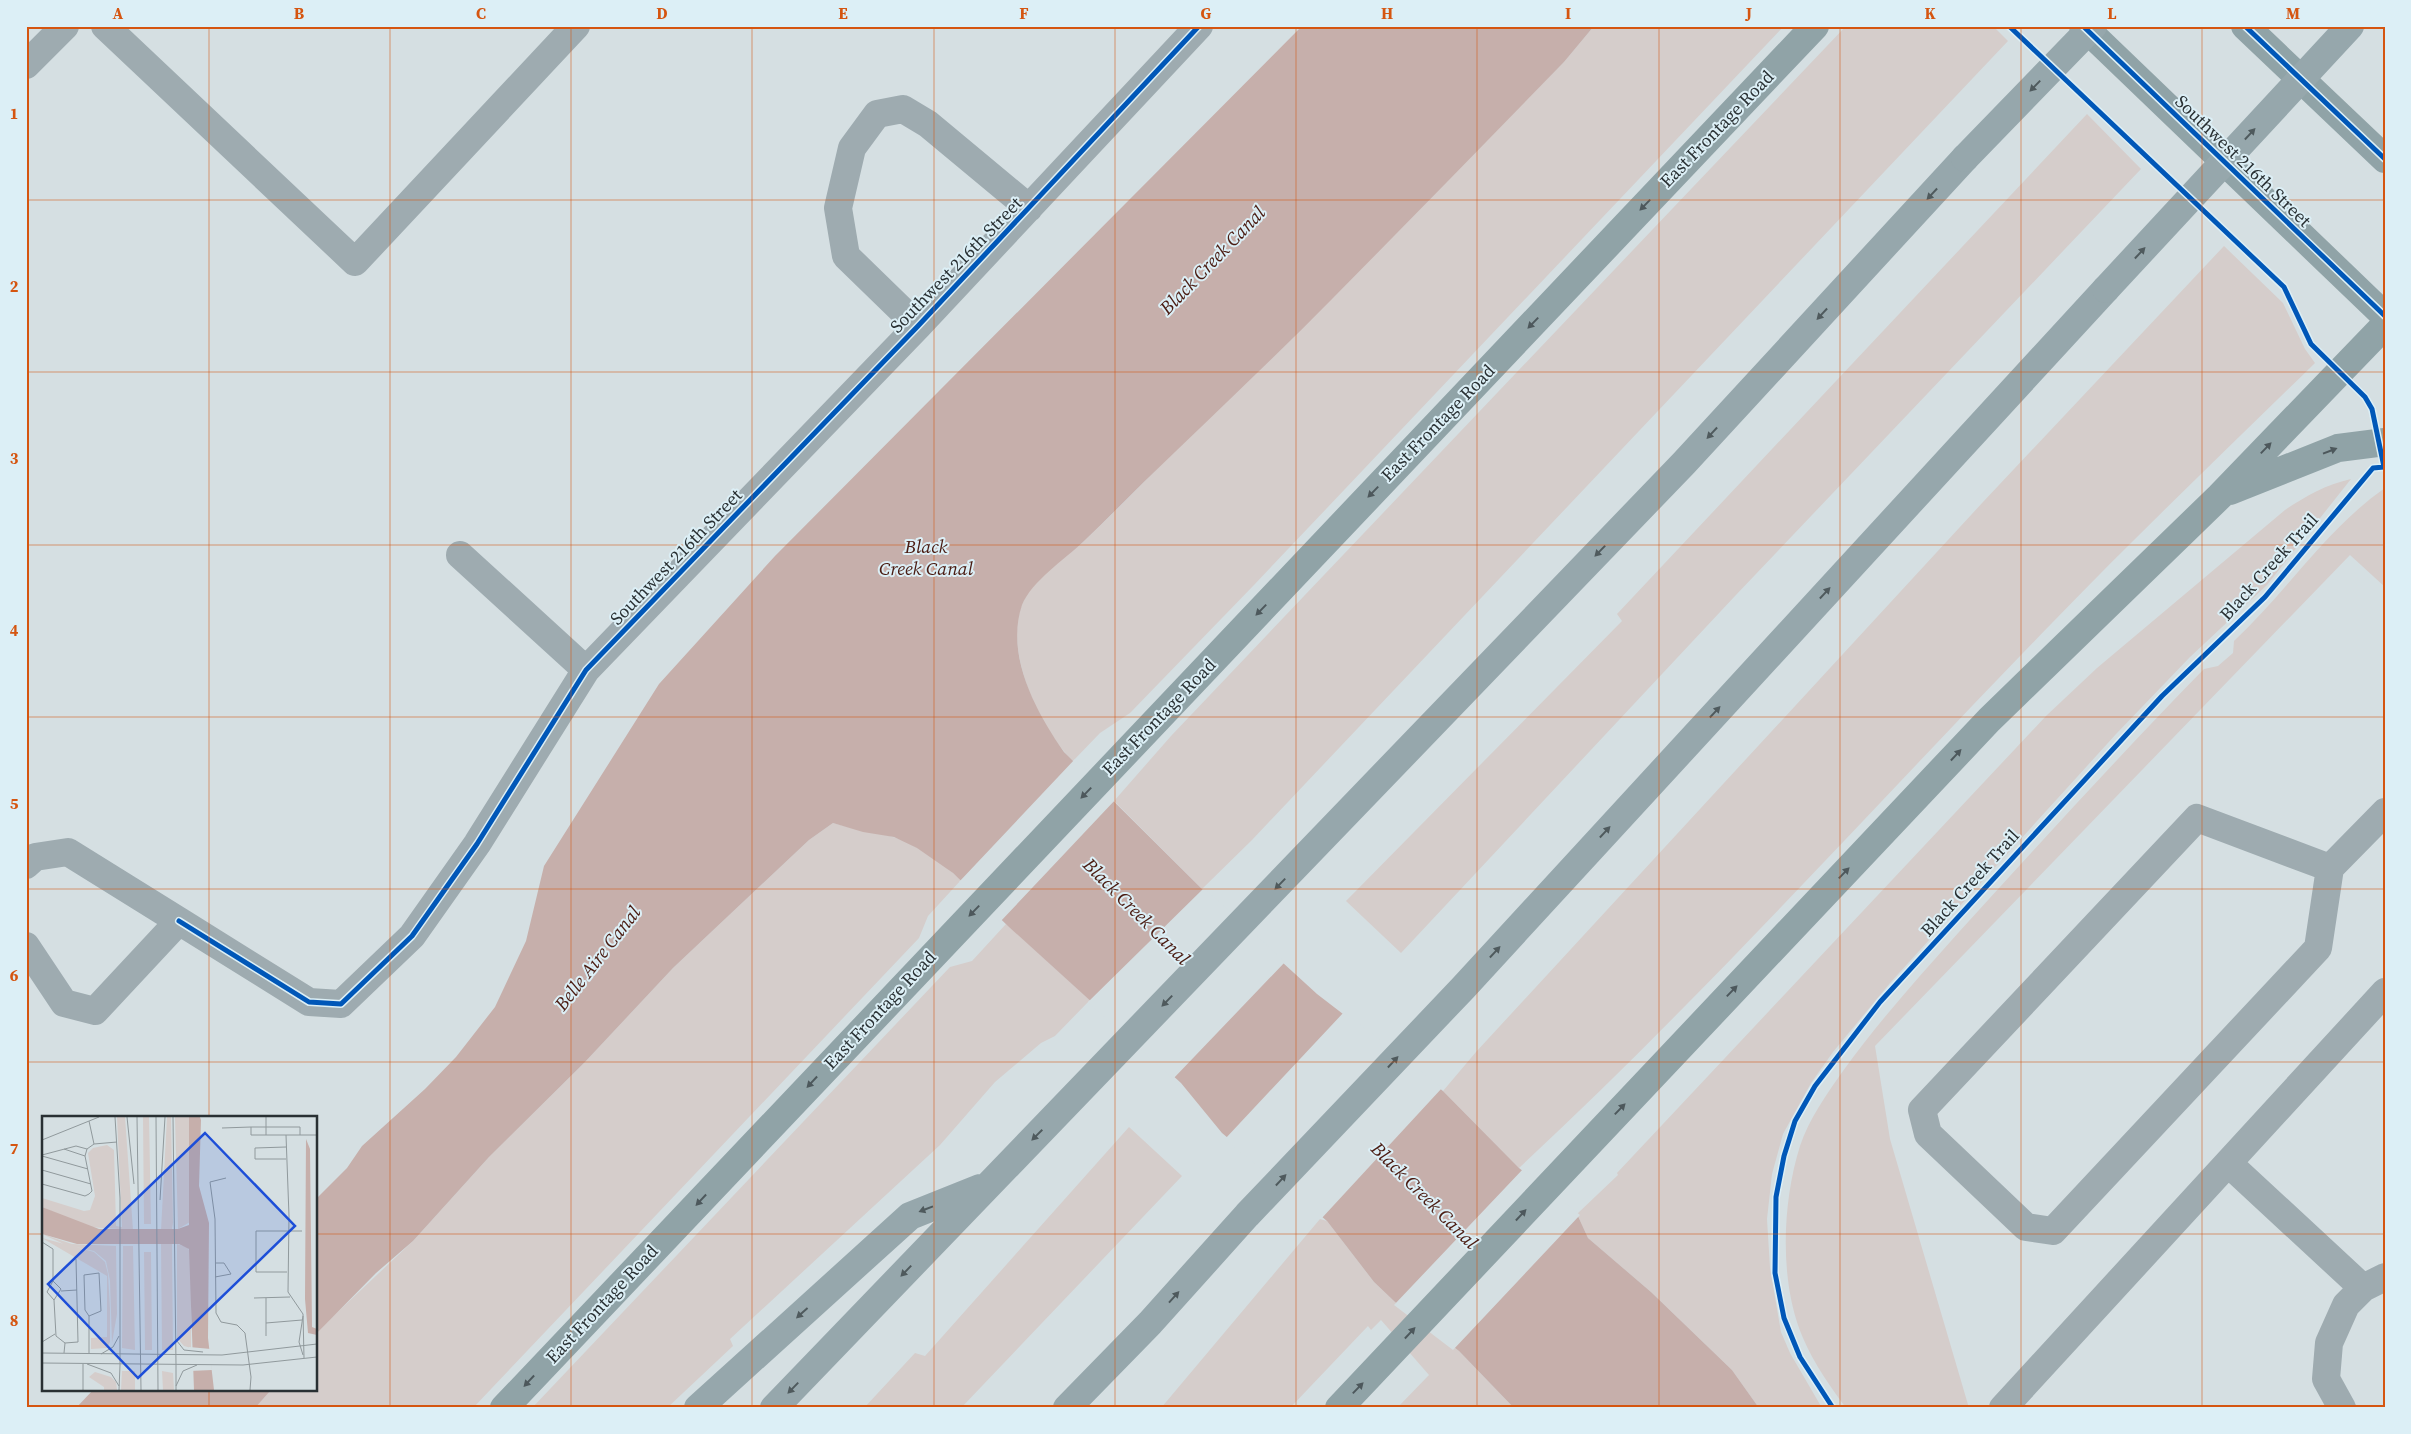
<svg xmlns="http://www.w3.org/2000/svg" width="2411" height="1434" font-family="'Source Serif 4',serif">
<style>
.green{fill:#d5cdcb}
.water{fill:#c6afab}
.pier{fill:#d5dfe2}
.lines{fill:none;stroke-linecap:round;stroke-linejoin:round}
.minor{stroke:#9eabb0;stroke-width:28}
.major{stroke:#90a3a7;stroke-width:28}
.highway{stroke:#96a7ac;stroke-width:28}
.highway-bridge{stroke:#96a7ac;stroke-width:28}
.cycleway-casing{stroke:#dceff6;stroke-width:8}
.cycleway{stroke:#0057b8;stroke-width:5}
.oneway{fill:#4f5a5d}
.oneway2{fill:#4d585c}
.grid{fill:none;stroke:#d55510;stroke-width:1;stroke-opacity:0.55}
.labels{text-anchor:middle;stroke-width:4;stroke-linejoin:round;paint-order:stroke}
.street-label{font-size:18px;fill:#293033;stroke:#dceff6}
.water-label{font-size:19px;font-style:italic;fill:#4a1b11;stroke:#dceff6}
.inset-road{fill:none;stroke:#90999c;stroke-width:1}
.view{fill:#1d4ed8;fill-opacity:0.15;stroke:#1d4ed8;stroke-width:2.5}
.inset-edge{fill:none;stroke:#293033;stroke-width:2.5}
.neatline{fill:none;stroke:#d55510;stroke-width:2}
.grid-label{font-size:16px;text-anchor:middle;font-weight:bold;fill:#d55510}
</style>
<rect width="100%" height="100%" fill="#d5dfe2"/>
<!-- green -->
<path class="green" d="M1594,26H1784L1254,585L1130,713L1100,733L1073,761C1040,729 1002,649 1023,602C1034,578 1063,560 1083,542C1109,518 1134,492 1160,466C1297,333 1430,198 1564,62Z
M1846,26H1993L2008,41L1252,840L1202,889L1114,801L1171,736Z
M2087,114L2141,169L1735,596L1401,953L1346,901L1622,621L1617,614Z
M2224,246L2283,303L2305,349L2315,363C2227,449 2138,534 2052,623C1875,805 1705,995 1519,1168L1443,1091L1476,1052L1983,502Z
M2351,479L2267,585L2190,657L2117,733L1890,983L1833,1052L1811,1083L1783,1134L1772,1174L1767,1219L1770,1268L1781,1332L1790,1353L1822,1408H1759L1732,1370L1651,1292L1588,1238L1577,1214L1618,1175L1617,1173L2046,716L2097,668L2285,510C2306,496 2325,485 2351,479Z
M2385,488V587L2350,555L1875,1046L1890,1139L1969,1408H1846C1830,1386 1814,1364 1803,1338C1779,1283 1782,1203 1800,1146C1809,1119 1826,1095 1843,1071C1878,1022 1919,977 1959,932C2040,843 2120,755 2204,669L2218,666L2233,653L2234,641C2286,593 2326,529 2385,488Z
M833,823C853,829 873,831 893,837C913,842 945,865 961,880L928,916L919,938L473,1408H255L271,1390H316V1334L327,1322L413,1241L489,1157L585,1062L673,968L809,840Z
M1006,924L1090,1000L1055,1036L1041,1043L995,1082L940,1145L730,1339L733,1346L667,1408H532L950,967L972,961Z
M1129,1127L1182,1176L961,1408H864L915,1353L925,1356Z
M1320,1219L1327,1221L1374,1282L1395,1302L1459,1351L1514,1408H1397L1429,1375L1381,1320L1371,1330L1368,1326L1290,1408H1161Z"/>
<!-- water -->
<path class="water" d="M1302,26H1594L1564,62C1487,141 1410,220 1333,298C1272,360 1208,420 1146,480C1125,501 1104,522 1083,542C1065,559 1031,582 1022,605C1005,655 1036,712 1064,752L1202,889L1317,994L1443,1091L1519,1168L1577,1214L1588,1238L1651,1292L1732,1370L1759,1408H1514L1459,1351L1395,1302L1374,1282L1327,1221L1222,1133L1181,1083L1009,927L953,873L917,848L894,837L863,832L833,823L809,840L673,968L585,1062L489,1157L413,1241L376,1273L316,1334V1199L347,1168L362,1146L425,1089L456,1057L495,1007L526,941L544,866L659,684L775,556Z
M93,1390H271L255,1408H76Z"/>
<!-- pier -->
<path class="pier" d="M1075,759L1116,799L1000,922L959,882Z
M1204,888L1285,962L1173,1079L1088,1002Z
M1344,1012L1442,1088L1321,1219L1225,1139Z
M1524,1168L1580,1215L1453,1350L1394,1305Z"/>
<g class="lines">
<!-- minor -->
<path class="minor" d="M105,26L355,262L576,26
M26,65L65,26
M918,326L846,256L838,208L852,148L877,114L903,109L928,124L1029,208
M460,555L586,670
M26,865L35,857L68,852L179,921L95,1011L64,1003L26,946
M2330,868L2197,818L1922,1110L1928,1134L2026,1227L2053,1231L2318,948L2330,868L2385,812
M179,921L309,1002L341,1004L412,936L477,844L586,670L918,326L1199,26
M2228,1163L2363,1288
M2003,1408L2385,992
M2342,1408L2326,1379L2329,1343L2346,1305L2363,1288L2385,1277"/>
<!-- major -->
<path class="major" d="M2083,26L2385,316
M2245,26L2385,159
M2230,491L2338,448L2385,442
M504,1408L1815,26
M1339,1408L1989,720L2220,496L2385,325"/>
<!-- highway -->
<path class="highway" d="M698,1408L910,1216L980,1188
M774,1408L1684,463L1965,158
M1067,1408L1150,1323L1247,1215L1463,988L2106,289"/>
<!-- highway-bridge -->
<path class="highway-bridge" d="M1965,158L2093,26
M2106,289L2350,26"/>
<defs>
<path id="cycleway" d="M2083,26L2385,316
M2245,26L2385,159
M179,921L309,1002L341,1004L412,936L477,844L586,670L918,326L1199,26
M1833,1408L1800,1357L1784,1318L1775,1273L1776,1197L1784,1156L1795,1121L1815,1086L1880,1002L2162,696L2265,597L2373,468L2384,467L2372,409L2365,397L2311,344L2284,287L2009,26"/>
</defs>
<!-- cycleway casing -->
<use href="#cycleway" class="cycleway-casing"/>
<!-- cycleway -->
<use href="#cycleway" class="cycleway"/>
</g>
<!-- one-way arrows -->
<defs><path id="oneway-solid" d="M-6-.8H1V-3.2L6.5 0L1 3.2V.8H-6Z" transform="scale(1.25)"/></defs>
<g class="oneway">
<use href="#oneway-solid" transform="translate(2035 86) rotate(134)"/>
<use href="#oneway-solid" transform="translate(2250 134) rotate(-47)"/>
<use href="#oneway-solid" transform="translate(1932 194) rotate(133)"/>
<use href="#oneway-solid" transform="translate(2140 253) rotate(-47)"/>
<use href="#oneway-solid" transform="translate(1822 314) rotate(133)"/>
<use href="#oneway-solid" transform="translate(1712 433) rotate(133)"/>
<use href="#oneway-solid" transform="translate(1600 551) rotate(134)"/>
<use href="#oneway-solid" transform="translate(1825 593) rotate(-47)"/>
<use href="#oneway-solid" transform="translate(1715 712) rotate(-47)"/>
<use href="#oneway-solid" transform="translate(1605 832) rotate(-47)"/>
<use href="#oneway-solid" transform="translate(1280 884) rotate(134)"/>
<use href="#oneway-solid" transform="translate(1495 952) rotate(-47)"/>
<use href="#oneway-solid" transform="translate(1167 1001) rotate(134)"/>
<use href="#oneway-solid" transform="translate(1393 1062) rotate(-47)"/>
<use href="#oneway-solid" transform="translate(1037 1135) rotate(135)"/>
<use href="#oneway-solid" transform="translate(1281 1180) rotate(-47)"/>
<use href="#oneway-solid" transform="translate(926 1209) rotate(159)"/>
<use href="#oneway-solid" transform="translate(906 1271) rotate(134)"/>
<use href="#oneway-solid" transform="translate(1174 1297) rotate(-48)"/>
<use href="#oneway-solid" transform="translate(802 1313) rotate(138)"/>
<use href="#oneway-solid" transform="translate(793 1388) rotate(134)"/>
</g>
<g class="oneway2">
<use href="#oneway-solid" transform="translate(1645 205) rotate(134)"/>
<use href="#oneway-solid" transform="translate(1533 323) rotate(134)"/>
<use href="#oneway-solid" transform="translate(2266 448) rotate(-46)"/>
<use href="#oneway-solid" transform="translate(2330 451) rotate(-21)"/>
<use href="#oneway-solid" transform="translate(1373 492) rotate(134)"/>
<use href="#oneway-solid" transform="translate(1261 610) rotate(134)"/>
<use href="#oneway-solid" transform="translate(1956 755) rotate(-47)"/>
<use href="#oneway-solid" transform="translate(1086 793) rotate(134)"/>
<use href="#oneway-solid" transform="translate(1844 873) rotate(-46)"/>
<use href="#oneway-solid" transform="translate(974 911) rotate(134)"/>
<use href="#oneway-solid" transform="translate(1732 991) rotate(-46)"/>
<use href="#oneway-solid" transform="translate(812 1082) rotate(133)"/>
<use href="#oneway-solid" transform="translate(1620 1109) rotate(-46)"/>
<use href="#oneway-solid" transform="translate(701 1200) rotate(133)"/>
<use href="#oneway-solid" transform="translate(1521 1215) rotate(-47)"/>
<use href="#oneway-solid" transform="translate(1410 1333) rotate(-47)"/>
<use href="#oneway-solid" transform="translate(529 1381) rotate(133)"/>
<use href="#oneway-solid" transform="translate(1358 1388) rotate(-46)"/>
</g>
<!-- grid -->
<path class="grid" d="M209,26V1118M390,26V1408M571,26V1408M752,26V1408M934,26V1408M1115,26V1408M1296,26V1408M1477,26V1408M1659,26V1408M1840,26V1408M2021,26V1408M2202,26V1408M26,200H2385M26,372H2385M26,545H2385M26,717H2385M26,889H2385M26,1062H2385M26,1234H44M316,1234H2385M209,1390V1408"/>
<g class="labels">
<!-- street labels -->
<g class="street-label">
<text transform="translate(1717 129) rotate(-46)" y="6">East Frontage Road</text>
<text transform="translate(2243 161) rotate(44)" y="6">Southwest 216th Street</text>
<text transform="translate(956 265) rotate(-46)" y="6">Southwest 216th Street</text>
<text transform="translate(1438 423) rotate(-46)" y="6">East Frontage Road</text>
<text transform="translate(676 557) rotate(-46)" y="6">Southwest 216th Street</text>
<text transform="translate(2269 567) rotate(-48)" y="6">Black Creek Trail</text>
<text transform="translate(1159 717) rotate(-46)" y="6">East Frontage Road</text>
<text transform="translate(1970 883) rotate(-48)" y="6">Black Creek Trail</text>
<text transform="translate(880 1010) rotate(-47)" y="6">East Frontage Road</text>
<text transform="translate(602 1304) rotate(-47)" y="6">East Frontage Road</text>
</g>
<!-- water labels -->
<g class="water-label">
<text transform="translate(1212 260) rotate(-46)" y="7">Black Creek Canal</text>
<text x="926" y="553">Black<tspan x="926" dy="22">Creek Canal</tspan></text>
<text transform="translate(1137 911) rotate(45)" y="7">Black Creek Canal</text>
<text transform="translate(597 958) rotate(-52)" y="7">Belle Aire Canal</text>
<text transform="translate(1425 1195) rotate(45)" y="7">Black Creek Canal</text>
</g>
</g>
<!-- overview -->
<g transform="translate(42 1116)">
<rect width="275" height="275" fill="#d5dfe2"/>
<path d="M75,1H83L91,114L47,111L0,91V82L42,95L48,94L53,80L46,37L51,32L65,29L72,34L74,110L80,111ZM101,1H107L109,108H102ZM125,1H129L131,107L130,113L119,114ZM133,1H147L148,10V106L136,113ZM0,118L30,128L74,130L75,198L70,227L68,165L64,145L52,135L24,129ZM0,122L52,136L63,146L66,158L68,193V226L65,232L49,233V222L65,221V160ZM119,128H130L131,234H120ZM135,128L145,131L149,137V232L142,230L135,222ZM81,130H91L93,234L80,232ZM102,136H109L110,234H103ZM80,255H93V274H79ZM120,255L131,257L132,274H121ZM53,256L69,261L74,266L75,274H62V271L47,261Z" fill="#d5cdcb"/>
<path d="M147,1H158L159,4L157,70L167,107L166,222L172,274H152L147,133L137,128H35L0,118V91L57,113H136L147,109ZM264,23L268,33L270,211L275,213V219L266,217L263,183Z" fill="#c6afab"/>
<path d="M147,231L169,233L170,254L148,255Z" fill="#d5dfe2"/>
<path class="inset-road" d="M73,1L78,82V249M85,1L92,68M95,1L99,274M114,1L116,274M131,1L134,249M224,1V19M47,5L52,28L75,26M209,11H258V19M180,12L209,11V19H275M244,19L247,100L246,176L261,198L262,242M0,24L57,1M244,31L213,32V43H244M22,33L43,40M0,39L34,30L45,33M0,40L46,53M0,54L49,68M184,62L168,66L173,103L174,197L179,206L195,209L203,217L209,261L208,274M0,68L43,80L47,78L50,75L43,40L45,33L52,28M118,84L123,1M0,126L11,133V165L5,176L12,184L14,220L23,227M173,147H182L189,158L173,161M245,156H214V115H260M11,165L19,173L12,184M19,175L35,174M212,182L248,181M224,182V220M261,200L257,226L261,239M224,207L260,204M135,225L142,234L161,236M0,226L13,218M0,237L180,239L275,228M22,237L23,227L36,226L34,143M47,238V200L59,195L57,157L42,159L43,194L47,200M59,238L71,231L77,220M0,247L201,249L275,241M45,248L69,257L77,270M134,249V274M134,270L141,255L155,249M41,274V248M77,274L78,249"/>
<path class="view" d="M163,17L253,110L96,262L6,168Z"/>
<rect width="275" height="275" class="inset-edge"/>
</g>
<!-- border -->
<rect width="2411" height="1434" fill="none" stroke="#dceff6" stroke-width="55"/>
<rect x="28" y="28" width="2356" height="1378" class="neatline"/>
<g class="grid-label">
<text x="118" y="19">A</text>
<text x="299" y="19">B</text>
<text x="481" y="19">C</text>
<text x="662" y="19">D</text>
<text x="843" y="19">E</text>
<text x="1024" y="19">F</text>
<text x="1206" y="19">G</text>
<text x="1387" y="19">H</text>
<text x="1568" y="19">I</text>
<text x="1749" y="19">J</text>
<text x="1930" y="19">K</text>
<text x="2112" y="19">L</text>
<text x="2293" y="19">M</text>
<text x="14" y="119">1</text>
<text x="14" y="292">2</text>
<text x="14" y="464">3</text>
<text x="14" y="636">4</text>
<text x="14" y="809">5</text>
<text x="14" y="981">6</text>
<text x="14" y="1154">7</text>
<text x="14" y="1326">8</text>
</g>
</svg>
